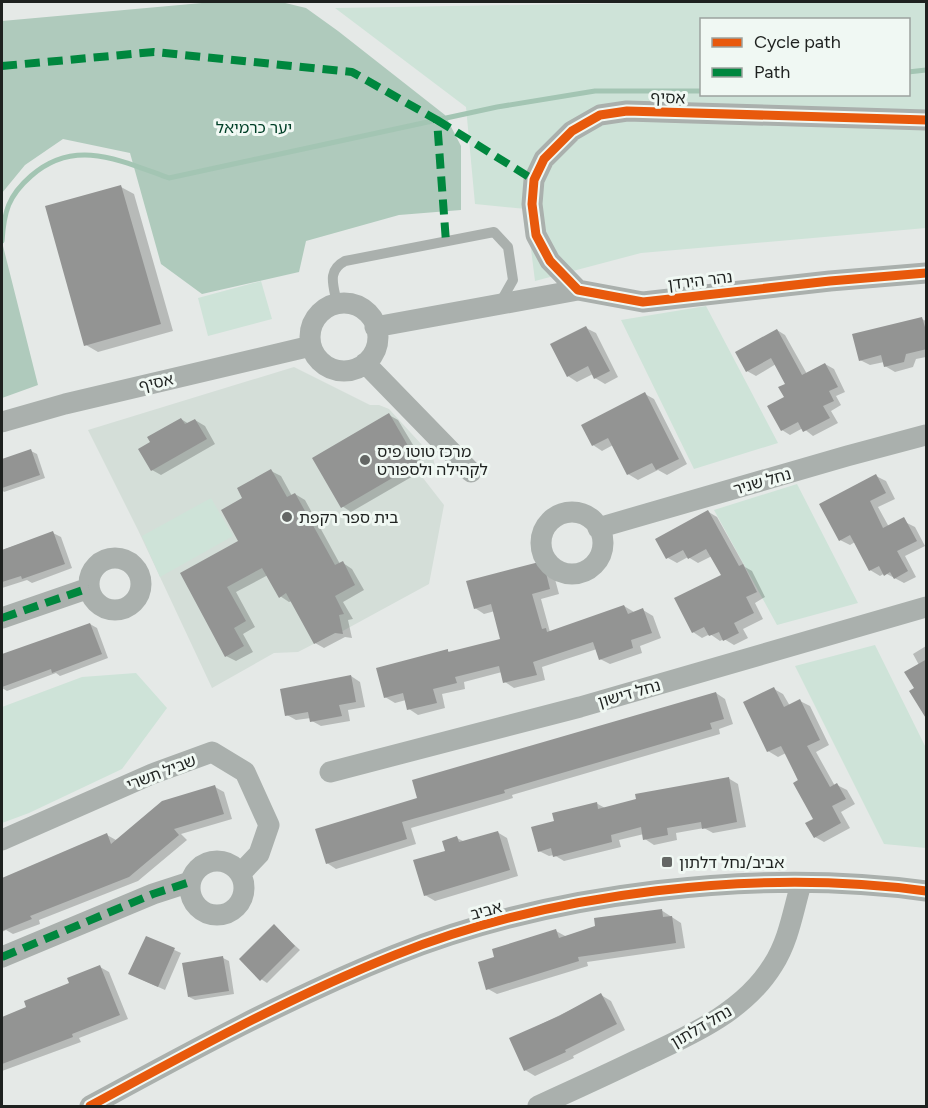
<svg xmlns="http://www.w3.org/2000/svg" width="928" height="1108" font-family="Figtree,'Noto Sans Hebrew',sans-serif">
<style>
.built{fill:#d4ded8}
.green{fill:#cee3d8;fill-rule:evenodd}
.forest{fill:#afcabc}
.shadow{fill:#0003}
.lines{fill:none;stroke-linecap:round;stroke-linejoin:round}
.stream{stroke:#a3c5b3;stroke-width:5}
.building{fill:#939493}
.service{stroke:#aab0ad;stroke-width:10}
.minor{stroke:#aab0ad;stroke-width:21}
.quiet{stroke:#00873e;stroke-width:8;stroke-dasharray:15 8;stroke-linecap:butt}
.cycleway-casing{stroke:#f0f8f3;stroke-width:13}
.cycleway{stroke:#e8590c;stroke-width:9}
.poi-dot{fill:#646765;stroke:#f0f8f3;stroke-width:2}
.labels{text-anchor:middle;stroke-width:6;stroke-linejoin:round;paint-order:stroke}
.street-label{font-size:16px;fill:#1e211f;stroke:#f0f8f3}
.park-label{font-size:16px;fill:#003f27;stroke:#f0f8f3}
.poi-label{font-size:16px;fill:#1e211f;stroke:#f0f8f3;text-anchor:start}
</style>
<rect width="100%" height="100%" fill="#e5e9e7"/>
<!-- built -->
<path class="built" d="M294,367L370,405H379L389,409L433,457L435,467L423,478L444,505L429,584L339,633H335L298,652L274,653L212,688L138,530L88,430Z"/>
<!-- green -->
<path class="green" d="M700,2H926V228L641,253L535,281L526,209L475,204L466,107L335,8ZM702,20H908V94H702Z
M261,281L272,319L208,336L198,298Z
M706,306L778,443L694,469L621,320Z
M797,484L858,603L777,625L714,510Z
M211,498L233,536L160,577L142,536Z
M875,645L926,748V848L884,844L795,666Z
M136,673L167,708L122,769L29,813L2,823V707L82,677Z"/>
<!-- forest -->
<path class="forest" d="M213,2H281L306,8L338,31L445,115L461,146V210L399,215L306,241L299,272L202,294L161,264L130,153L63,139L25,165L2,193V21Z
M2,242L38,385L2,398Z"/>
<!-- shadow -->
<path class="shadow" d="M121,187L134,194L173,331L98,352L86,345Z
M922,319L926,321V357L916,359L913,367L895,372L885,366L884,362L870,365L860,360Z
M586,328L596,333L618,377L605,384L595,378L593,374L577,382L568,376Z
M777,330L785,335L807,374L825,364L834,369L845,392L836,396L841,405L831,411L838,423L813,436L803,428L790,435L782,430L787,384L776,364L756,376L747,371Z
M645,394L654,399L687,464L667,475L658,470L638,480L628,474L613,445L602,451L593,445Z
M389,415L398,420L427,468L351,512L342,506Z
M181,419L189,424L195,420L205,426L215,444L161,475L152,470Z
M31,451L37,454L45,478L4,492L2,490V461Z
M271,471L281,476L292,496L295,494L305,500L340,564L343,563L352,569L364,590L343,602L353,619L348,620L352,638L345,637L324,648L315,643L292,601L289,602L280,596L268,575L236,592L255,627L243,634L253,652L236,661L226,656L182,573L240,542L244,499Z
M876,476L886,481L895,499L878,507L889,527L905,522L915,527L925,546L905,556L916,577L904,583L885,573L880,576L870,570L855,542L850,545L840,540Z
M707,511L717,517L745,567L752,571L765,597L755,603L763,619L743,629L748,638L734,645L724,639L720,641L710,634L702,638L693,632L723,575L712,556L698,563L688,557L677,563L668,558Z
M53,533L61,537L72,568L32,583L27,580L2,588V550Z
M543,562L552,568L559,594L541,599L550,632L624,606L634,612L643,610L653,616L661,638L640,646L642,653L610,664L600,659L597,649L542,667L545,680L514,688L505,682L502,672L464,682L465,689L442,694L445,708L418,715L409,709L406,700L395,703L385,697L448,651L451,653L502,640L495,611L484,614L475,608Z
M90,624L97,628L108,658L60,676L56,673L7,691L2,688V656Z
M926,646V717L916,689L919,665L913,654Z
M351,676L360,682L365,707L348,710L350,721L321,726L312,721L311,718L296,720L287,715Z
M774,689L783,694L790,706L800,701L810,706L829,745L816,752L835,786L837,785L847,790L855,804L841,812L850,828L824,842L815,837V820L786,753L778,757L768,751Z
M716,693L725,699L733,724L719,729L720,734L512,795L513,798L411,828L416,844L336,869L327,863L419,799Z
M728,778L738,784L746,827L713,833L704,828L676,833L677,840L654,845L645,839L644,834L619,840L621,847L564,861L554,855L549,856L539,851L556,823L596,803L605,808Z
M215,787L224,792L232,819L181,834L187,840L138,881L39,920L40,924L13,934L6,930L2,932V879L107,835L116,840Z
M497,832L507,838L518,876L435,901L425,895L447,852L457,838L465,842Z
M661,910L681,923L685,948L587,962L588,966L497,994L488,989L556,931L567,937Z
M274,926L300,950L267,983L261,979Z
M146,937L181,953L165,990L136,977Z
M223,958L229,961L234,994L195,1000L189,997Z
M100,967L109,972L128,1019L79,1038L81,1042L2,1071V1019L28,1008Z
M601,995L611,1001L625,1030L573,1056L574,1058L535,1076L525,1070L511,1039Z"/>
<g class="lines">
<!-- stream -->
<path class="stream" d="M908,72L926,70
M2,241C4,212 8,196 31,176C75,137 121,161 169,178L497,107L595,91H702"/>
</g>
<!-- building -->
<path class="building" d="M121,185L161,324L84,346L45,206Z
M922,317L927,334V349L906,354L904,362L884,367L881,355L859,361L852,334Z
M586,326L610,371L594,379L588,366L567,377L550,344Z
M777,329L802,375L825,363L838,387L829,391L834,401L823,406L830,418L803,432L798,422L781,431L767,406L784,397L778,387L785,384L771,358L746,372L735,352Z
M645,392L679,459L656,470L652,463L627,475L608,438L592,446L581,425Z
M389,413L418,463L341,508L312,458Z
M181,418L185,424L195,419L207,439L151,471L138,449L150,442L147,437Z
M31,449L40,475L2,488V459Z
M271,469L287,497L295,493L335,565L343,561L355,585L335,596L344,614L339,615L343,634L335,633L314,644L286,593L279,598L262,568L227,587L246,621L234,628L244,646L225,657L180,573L238,541L221,510L242,498L237,488Z
M876,474L886,493L870,501L883,528L904,517L917,541L897,551L908,571L894,579L890,572L884,576L879,566L869,571L850,535L839,541L819,504Z
M708,510L739,566L743,564L757,592L746,597L754,613L734,623L739,633L723,641L719,632L709,636L704,627L692,633L674,598L721,575L706,549L688,559L683,550L666,559L655,539Z
M53,531L65,564L22,579L21,576L2,582V550Z
M543,561L550,589L532,594L542,629L546,628L547,632L624,605L628,614L643,608L652,633L631,640L633,648L599,660L593,642L533,662L537,675L503,683L499,666L455,677L457,683L433,689L437,703L407,710L403,693L384,698L376,668L448,649V652L500,639L491,604L474,609L466,581Z
M90,623L102,654L52,673L51,669L2,687V654Z
M927,659V720L909,691L914,688L904,672Z
M351,675L356,702L339,705L342,716L310,722L308,712L285,716L280,689Z
M774,687L784,707L800,699L820,740L807,746L830,787L837,783L846,799L832,806L841,823L814,838L805,823L813,819L793,783L798,780L781,746L767,752L743,702Z
M716,692L724,719L710,723L712,729L504,790L505,793L402,822L407,839L326,864L315,829L417,798L412,780Z
M729,777L737,822L702,829L701,822L667,828L668,835L643,840L641,827L611,835L612,842L553,857L551,848L538,852L531,827L554,821L552,813L597,802L598,809L636,799L635,794Z
M215,785L224,814L174,829L179,835L129,877L30,916L32,919L2,931V878L107,833L111,844L162,801Z
M498,831L510,870L424,896L413,860L445,851L442,841L457,836L459,842Z
M662,909L663,917L672,916L676,943L578,957L579,961L486,990L478,962L494,957L492,949L556,929L559,938L595,926L594,918Z
M274,924L295,946L260,981L239,959Z
M146,936L175,948L158,987L128,974Z
M223,956L229,991L188,997L182,963Z
M100,965L120,1015L72,1034L73,1037L2,1064V1017L26,1007L24,1001L69,983L67,978Z
M601,993L617,1024L565,1050L566,1052L524,1071L509,1038L559,1016Z"/>
<g class="lines">
<!-- service -->
<path class="service" d="M337,304C334,286 326,271 345,261L494,232L508,247L513,280L500,303"/>
<!-- minor -->
<path class="minor" d="M926,120L627,111L600,115L572,131L544,159L534,180L532,204L536,235L550,261L578,290L643,302L830,281L926,273
M310 337a34 34 0 1 1 68 0a34 34 0 1 1-68 0Z
M375,327L578,290
M365,363L471,472
M2,422L65,404L311,346
M541 543a31 31 0 1 1 62 0a31 31 0 1 1-62 0Z
M598,528L847,456L926,435
M89 584a26 26 0 1 1 52 0a26 26 0 1 1-52 0Z
M2,618L89,588
M330,772L580,707L926,607
M2,840L152,774L212,752L245,772L269,825L259,854L240,874
M190 888a27 27 0 1 1 54 0a27 27 0 1 1-54 0Z
M2,957L153,894L190,882
M90,1106C189,1052 290,997 395,955C552,892 759,868 926,891
M538,1106C571,1091 604,1076 637,1060C686,1037 743,1014 773,965C789,940 793,911 801,884"/>
<!-- quiet -->
<path class="quiet" d="M2,66L154,52L352,72L437,120L446,242
M437,120L534,180
M2,618L89,588
M2,957L153,894L190,882"/>
<defs>
<path id="cycleway" d="M926,120L627,111L600,115L572,131L544,159L534,180L532,204L536,235L550,261L578,290L643,302L830,281L926,273
M90,1106C189,1052 290,997 395,955C552,892 759,868 926,891"/>
</defs>
<!-- cycleway casing -->
<use href="#cycleway" class="cycleway-casing"/>
<!-- cycleway -->
<use href="#cycleway" class="cycleway"/>
</g>
<!-- markers -->
<g class="poi-dot">
<circle cx="365" cy="460" r="6"/>
<circle cx="287" cy="517" r="6"/>
<rect x="661" y="856" width="12" height="12" rx="3"/>
</g>
<g class="labels">
<!-- street labels -->
<g class="street-label">
<text transform="translate(668 97) rotate(2)" y="6">אסיף</text>
<text transform="translate(700 280) rotate(-7)" y="6">נהר הירדן</text>
<text transform="translate(156 382) rotate(-13)" y="6">אסיף</text>
<text transform="translate(762 481) rotate(-16)" y="6">נחל שניר</text>
<text transform="translate(629 693) rotate(-16)" y="6">נחל דישון</text>
<text transform="translate(161 772) rotate(-21)" y="6">שביל תשרי</text>
<text transform="translate(486 910) rotate(-15)" y="6">אביב</text>
<text transform="translate(701 1026) rotate(-30)" y="6">נחל דלתון</text>
</g>
<!-- park labels -->
<g class="park-label">
<text x="254" y="133">יער כרמיאל</text>
</g>
<!-- poi labels -->
<g class="poi-label">
<text x="377" y="457">מרכז טוטו פיס<tspan x="377" dy="18">לקהילה ולספורט</tspan></text>
<text x="299" y="523">בית ספר רקפת</text>
<text x="679" y="868">אביב/נחל דלתון</text>
</g>
</g>
<!-- border -->
<rect width="928" height="1108" fill="none" stroke="#1e211f" stroke-width="6"/>
<!-- legend -->
<rect x="700" y="18" width="210" height="78" fill="#f0f8f3" stroke="#9ca29e" stroke-width="1.5"/>
<rect x="712" y="38" width="30" height="9" fill="#e8590c" stroke="#9ca29e" stroke-width="1.5"/>
<text x="754" y="48" font-size="18" fill="#1e211f">Cycle path</text>
<rect x="712" y="68" width="30" height="9" fill="#00873e" stroke="#9ca29e" stroke-width="1.5"/>
<text x="754" y="78" font-size="18" fill="#1e211f">Path</text>
</svg>
